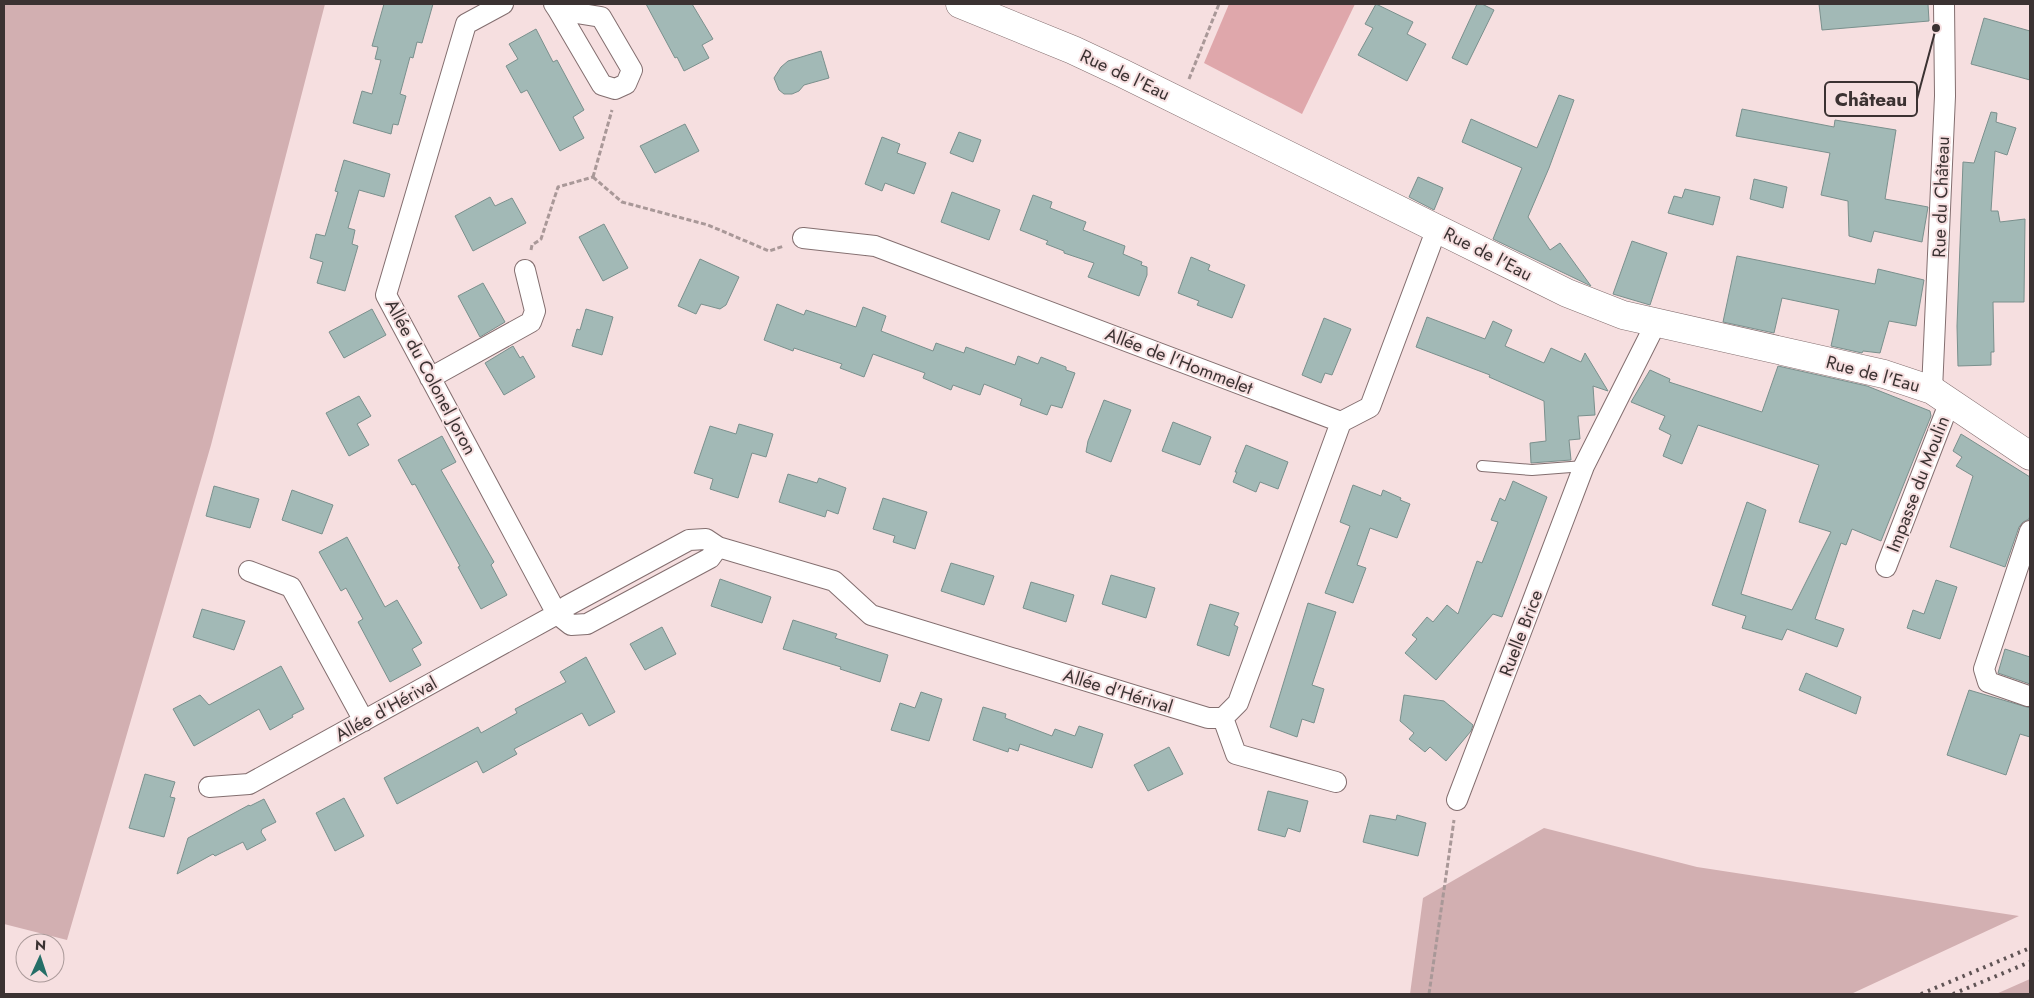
<svg xmlns="http://www.w3.org/2000/svg" width="2034" height="998" font-family="Jost,sans-serif">
<style>
.green{fill:#d2afb1}
.forest{fill:#dfa7ab}
.building{fill:#a2b9b6;stroke:#7a908d}
.lines{fill:none;stroke-linecap:round;stroke-linejoin:round}
.lane-casing{stroke:#836e6f;stroke-width:12}
.street-casing{stroke:#836e6f;stroke-width:22}
.secondary-casing{stroke:#836e6f;stroke-width:29}
.path{stroke:#a99898;stroke-width:3;stroke-dasharray:5 2.5;stroke-linecap:butt}
.lane{stroke:#fff;stroke-width:10}
.street{stroke:#fff;stroke-width:20}
.secondary{stroke:#fff;stroke-width:28}
.rail{stroke:#5f5354;stroke-width:4;stroke-dasharray:2.5 5;stroke-linecap:butt}
.labels{text-anchor:middle;stroke-width:4;stroke-linejoin:round;paint-order:stroke}
.street-label{font-size:18px;fill:#3b3232;stroke:#f6dfe0}
.leader{fill:none;stroke:#3b3232;stroke-width:2}
.callout-dot{fill:#3b3232;stroke:#f6dfe0;stroke-width:2}
.callout{fill:#f6dfe0;stroke:#3b3232;stroke-width:2}
.callout-label{font-size:19px;text-anchor:middle;font-weight:bold;fill:#3b3232}
</style>
<rect width="100%" height="100%" fill="#f6dfe0"/>
<!-- green -->
<path class="green" d="M4,4H325L211,445L67,940L4,924Z
M1544,828L1697,867L2019,916L1851,994H1410L1423,898Z
M2030,979V994H1996Z"/>
<!-- forest -->
<path class="forest" d="M1229,4H1355L1302,114L1204,63Z"/>
<!-- building -->
<path class="building" d="M384,4H433L422,43L417,42L413,58L410,57L400,94L406,96L398,125L393,124L391,134L353,123L362,91L372,94L381,60L375,59L378,47L372,46Z
M646,4H692L713,39L702,45L709,58L684,71L677,57L675,58Z
M1376,4L1413,22L1407,34L1426,44L1407,81L1358,55L1373,28L1365,24Z
M1477,4H1482L1494,10L1467,65L1452,58Z
M1819,4H1928L1929,21L1822,30Z
M1984,18L2030,31V80L1971,64Z
M536,29L553,62L557,60L584,110L573,117L584,138L560,151L527,90L521,93L506,66L518,59L509,44Z
M821,51L829,78L804,85L799,91L792,94H784L779,90L774,78L781,67L788,61Z
M1559,95L1574,100L1549,168L1528,217L1550,250L1560,243L1591,286L1493,239L1522,168L1462,142L1471,119L1537,148Z
M1742,109L1834,127L1835,120L1896,130L1885,199L1928,207L1922,242L1874,231L1871,242L1849,236L1848,201L1821,195L1830,153L1736,136Z
M1991,112L1997,113L1996,122L2016,128L2007,155L1995,151L1991,211H1998L2000,222L2025,219L2024,302H1993L1994,352H1991V365L1958,366L1957,326L1963,162L1974,163Z
M685,124L699,151L655,173L640,146Z
M959,132L981,140L973,162L950,153Z
M882,137L900,144L897,153L926,163L914,194L885,183L882,191L865,184Z
M344,160L390,174L384,197L359,190L348,228L355,230L352,244L358,246L345,291L317,283L323,262L310,258L316,234L325,236L338,192L335,191Z
M1418,177L1443,188L1434,210L1409,197Z
M1754,179L1787,187L1783,208L1750,199Z
M1685,189L1720,197L1713,225L1668,213L1674,196L1682,198Z
M952,192L1000,210L989,240L941,222Z
M1033,195L1052,202L1050,208L1086,222L1083,230L1125,246L1123,254L1142,262L1141,265L1147,267V275L1139,296L1088,277L1094,263L1064,253V251L1046,244L1048,241L1020,230Z
M490,197L495,206L512,198L526,223L473,251L455,216Z
M604,224L628,268L603,281L579,237Z
M1632,241L1667,253L1650,305L1613,294Z
M1737,256L1875,284L1878,269L1924,280L1916,326L1889,321L1880,353L1863,351L1862,353L1831,346L1839,310L1782,298L1774,333L1723,322Z
M1191,257L1210,265L1208,270L1245,285L1232,318L1197,305L1199,301L1178,293Z
M700,259L739,277L726,305L720,309L701,304L696,314L678,306Z
M483,283L505,322L480,337L458,296Z
M777,304L804,315L806,310L856,327L863,307L886,316L881,331L933,351L936,343L964,353L966,347L1015,365L1018,356L1038,364L1041,357L1066,367V370L1075,373L1062,408L1051,405L1047,415L1020,405L1022,399L984,384L980,395L953,385L951,390L923,378L925,373L873,354L864,377L840,368L842,364L794,348L793,351L764,340Z
M372,309L386,335L344,358L329,332Z
M586,309L613,317L602,355L572,346L577,329L580,330Z
M1427,317L1485,339L1493,321L1512,330L1505,346L1544,363L1551,348L1581,362L1585,353L1608,391L1593,386L1595,415L1578,416L1580,439L1569,440L1571,460L1531,463L1530,443L1546,441L1544,401L1489,377L1490,375L1416,347Z
M1324,318L1351,329L1332,375L1325,373L1321,383L1302,375Z
M513,346L520,358L523,356L535,377L504,395L485,363Z
M1778,366L1867,386L1930,411L1931,416L1881,541L1852,529L1846,545L1841,543L1815,619L1844,629L1837,647L1787,629L1782,640L1742,628L1746,616L1712,605L1747,502L1766,510L1741,594L1792,610L1831,532L1799,522L1819,465L1698,425L1682,464L1663,456L1671,435L1659,429L1665,416L1631,402L1650,370L1670,379L1669,382L1762,412Z
M359,396L371,416L357,424L369,445L349,456L326,413Z
M1104,400L1131,410L1111,462L1086,452L1088,441Z
M1173,422L1211,437L1200,465L1162,451Z
M739,424L773,434L766,457L752,453L738,498L710,489L713,479L694,473L710,426L736,434Z
M1961,434L2030,477V515L2029,519L2023,522L2019,527L2005,567L1950,547L1973,476L1956,466L1962,457L1953,451Z
M442,436L456,462L441,470L494,562L491,565L507,595L481,609L458,567L460,566L415,484L412,485L398,460Z
M1246,445L1288,462L1278,489L1260,482L1256,492L1233,482L1237,472H1235Z
M788,474L817,483L819,478L846,488L838,514L827,510L825,517L779,502Z
M1513,481L1547,497L1517,578L1502,617L1493,614L1436,680L1405,653L1417,639L1412,635L1427,617L1433,622L1447,605L1458,614L1477,561L1482,563L1498,522L1491,520L1500,498L1505,501Z
M1353,485L1381,496L1383,490L1401,498L1400,500L1410,504L1397,538L1370,528L1357,565L1366,568L1353,603L1325,593L1350,526L1340,522Z
M214,486L259,499L250,528L206,516Z
M292,490L333,505L322,534L282,520Z
M883,498L927,512L915,549L893,542L895,536L873,529Z
M347,537L385,607L397,600L422,643L412,649L421,665L390,682L358,622L363,619L346,588L341,591L319,552Z
M951,563L994,576L984,605L941,591Z
M1111,575L1155,588L1146,618L1102,604Z
M720,579L771,597L762,623L711,606Z
M1936,580L1957,587L1940,639L1907,628L1913,610L1924,614Z
M1031,582L1074,595L1066,622L1023,608Z
M1308,603L1336,612L1312,685L1324,689L1314,723L1302,719L1297,737L1270,727Z
M1210,604L1239,613L1234,625L1238,627L1229,656L1197,645Z
M202,609L245,621L234,650L193,637Z
M793,620L837,634L835,638L888,655L880,682L840,669L841,667L783,649Z
M662,627L676,654L645,670L630,644Z
M2005,649L2030,657V684L1998,673Z
M586,657L615,712L589,726L582,713L514,749L517,754L483,773L477,761L397,804L384,778L478,727L481,733L517,713L515,709L566,682L560,672Z
M281,666L304,709L292,715L293,717L270,730L259,709L194,746L173,709L200,695L209,705Z
M1806,673L1861,697L1856,714L1799,690Z
M1969,690L2030,708V737L2020,734L2006,775L1947,755Z
M921,692L942,699L929,741L891,730L900,703L915,708Z
M1404,695L1444,701L1473,725L1471,731L1446,761L1430,747L1425,752L1409,739L1414,733L1400,721Z
M983,707L1006,714L1005,718L1052,736L1055,729L1075,736L1079,726L1103,734L1092,768L1020,744L1018,751L1009,748L1008,752L973,740Z
M1169,747L1183,774L1148,791L1134,765Z
M145,774L175,782L170,797L175,798L164,837L129,828Z
M1268,791L1308,801L1300,832L1288,828L1285,837L1258,830Z
M344,798L364,836L335,851L316,813Z
M264,799L276,822L262,829L261,832L266,840L247,850L243,842L215,856L213,854L177,874L188,838L249,805L250,806Z
M1370,815L1396,820L1397,815L1426,823L1418,856L1363,842Z"/>
<g class="lines">
<defs>
<path id="lane" d="M1482,466L1532,470L1584,466"/>
<path id="street" d="M503,4L466,24L386,295L557,614L567,606L689,540L706,539L718,547
M554,4L558,10L602,85L615,89L626,84L632,70L601,17L558,10
M803,238L875,246L1341,422L1370,407L1437,228
M430,378L531,322L535,311L525,270
M1932,390L1945,96L1944,4
M1886,567L1950,401
M249,571L291,587L364,721
M2028,696L1988,682L1984,669L2030,531
M1223,718L1236,754L1336,782
M209,787L249,784L557,614L571,625L587,624L710,558L718,547L834,581L871,615L1208,718H1223L1238,703L1341,422
M1457,800L1584,466L1656,323"/>
<path id="secondary" d="M960,4L1073,50L1122,73L1567,293L1623,315L1884,374L1932,390L2030,456"/>
</defs>
<!-- lane casing -->
<use href="#lane" class="lane-casing"/>
<!-- street casing -->
<use href="#street" class="street-casing"/>
<!-- secondary casing -->
<use href="#secondary" class="secondary-casing"/>
<!-- path -->
<path class="path" d="M1189,79L1219,4
M593,177L622,202L708,225L769,251L784,246
M593,177L612,110
M531,250L532,245L541,239L558,187L593,177
M1429,994L1454,820"/>
<!-- lane -->
<use href="#lane" class="lane"/>
<!-- street -->
<use href="#street" class="street"/>
<!-- secondary -->
<use href="#secondary" class="secondary"/>
<!-- rail -->
<path class="rail" d="M1921,994L2030,948
M1953,994L2030,962"/>
</g>
<g class="labels">
<!-- street labels -->
<g class="street-label">
<text transform="translate(1125 75) rotate(25)" y="6">Rue de l'Eau</text>
<text transform="translate(1941 197) rotate(-88)" y="6">Rue du Château</text>
<text transform="translate(1488 254) rotate(27)" y="6">Rue de l'Eau</text>
<text transform="translate(1179 361) rotate(21)" y="6">Allée de l'Hommelet</text>
<text transform="translate(1873 374) rotate(15)" y="6">Rue de l'Eau</text>
<text transform="translate(431 377) rotate(62)" y="6">Allée du Colonel Joron</text>
<text transform="translate(1918 484) rotate(-69)" y="6">Impasse du Moulin</text>
<text transform="translate(1521 633) rotate(-69)" y="6">Ruelle Brice</text>
<text transform="translate(1118 691) rotate(17)" y="6">Allée d'Hérival</text>
<text transform="translate(386 709) rotate(-29)" y="6">Allée d'Hérival</text>
</g>
</g>
<!-- callouts -->
<path class="leader" d="M1936 28L1917 99"/>
<circle class="callout-dot" cx="1936" cy="28" r="5"/>
<rect class="callout" x="1825" y="82" width="92" height="34" rx="5"/>
<g class="callout-label">
<text x="1871" y="106">Château</text>
</g>
<!-- border -->
<rect width="2034" height="998" fill="none" stroke="#3b3232" stroke-width="10"/>
<!-- north arrow -->
<g transform="translate(40 958) rotate(3)"><circle r="24" fill="#f6dfe0" stroke="#ab9a9a"/>
<path d="M0-4L9 19L0 12L-9 19Z" fill="#256e67"/>
<text y="-8" font-size="14" font-weight="bold" text-anchor="middle" fill="#3b3232">N</text>
</g>
</svg>
